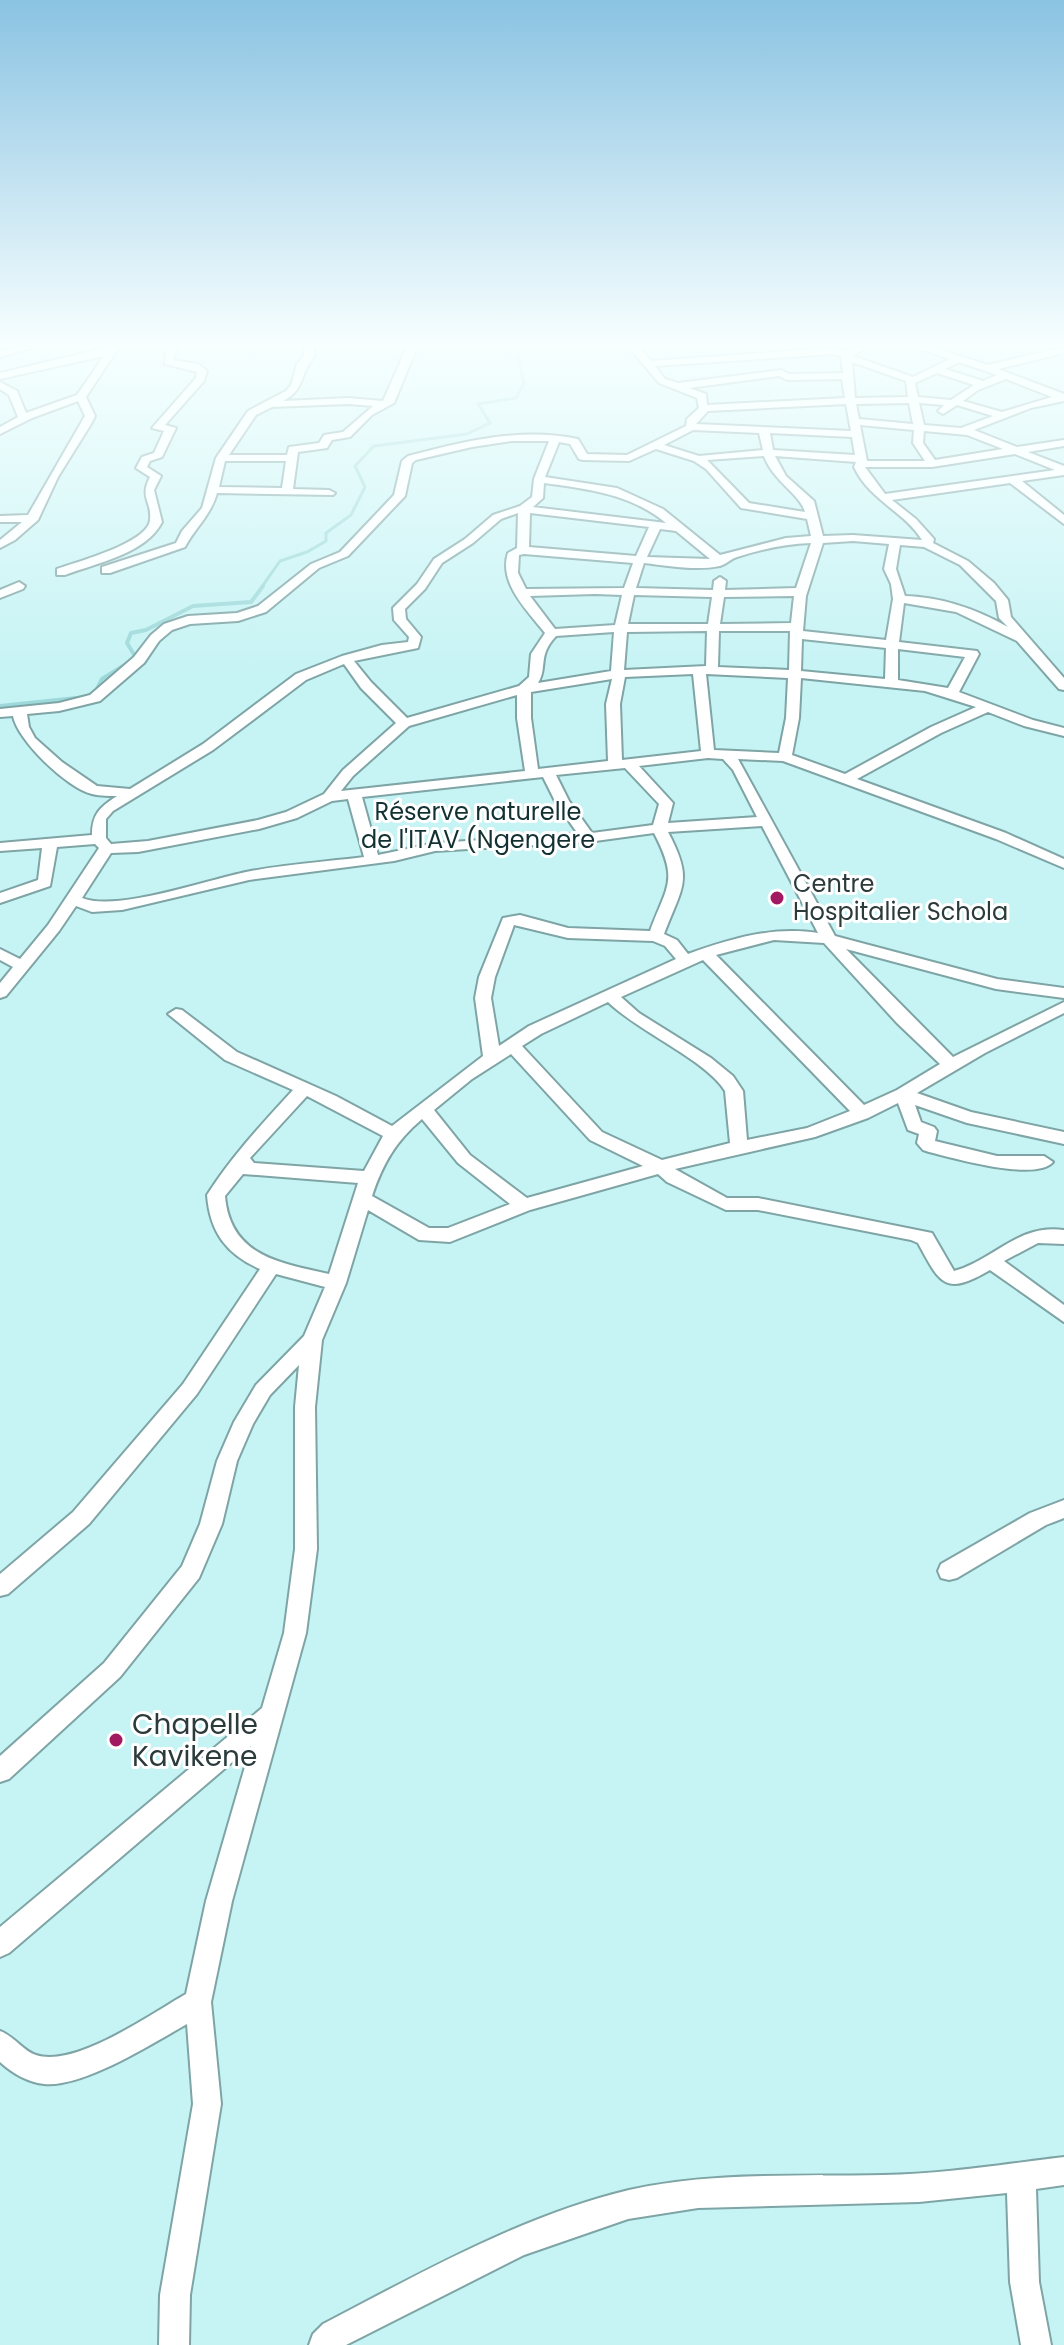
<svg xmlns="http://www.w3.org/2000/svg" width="1064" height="2345" font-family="Poppins,sans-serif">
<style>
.green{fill:#c6f3f4}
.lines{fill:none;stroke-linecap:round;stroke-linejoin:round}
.stream-far1{stroke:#9dd9da;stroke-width:3}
.stream{stroke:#9dd9da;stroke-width:4}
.street-casing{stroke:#7ea4a5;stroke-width:4}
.street{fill:#fff;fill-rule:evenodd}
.poi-dot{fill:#a31961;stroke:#fff;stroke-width:3}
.labels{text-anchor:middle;stroke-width:6;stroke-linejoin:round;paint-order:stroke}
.park-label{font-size:24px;fill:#123132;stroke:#fff}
.poi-label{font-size:24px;fill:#2b3a3b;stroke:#fff;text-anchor:start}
.near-poi-label{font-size:28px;fill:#2b3a3b;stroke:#fff;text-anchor:start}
</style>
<rect width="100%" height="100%" fill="#eefefe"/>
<!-- green -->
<path class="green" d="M0,347H1064V2345H0Z"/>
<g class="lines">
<!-- stream-far1 -->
<path class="stream-far1" d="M261,588L280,561L307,552L326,541V533L351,515L365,487L355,466L374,446L467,434L490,423L478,404L516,398L524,383L516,347"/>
<!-- stream -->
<path class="stream" d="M95,693L102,679L136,658L127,643L131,633L146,630L193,606L251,602L263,586
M0,706L86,697"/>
<defs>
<path id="street" d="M17,347H35L0,357V351Z
M109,347H119L86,397L95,416L91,424L58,477L38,520L15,540L0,548V540L22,522H0V516L28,515L85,416L78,401L32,418L0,434V427L18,417L9,395L0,389V382L17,391L26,413L77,395L104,356L0,379V373Z
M167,347H177L173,360L198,364L207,371L204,381L165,425L176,428L162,457L150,461L147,467L161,476L154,490L162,522C146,554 96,563 65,575H57V569C76,562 148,543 150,520C152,500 139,499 150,477L136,468L142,457L154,453L164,431L152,428L196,378L197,372L165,364Z
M304,347H314V357C299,374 306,389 283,401L348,398L383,401L407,347H417L394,403L372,415L350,437L332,440L327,448L298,452L293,489L329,490L335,493L333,495L217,493C211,515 195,528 185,547L110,573H102V567L176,543L182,531L202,508L216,458L248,411L286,391L291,385L297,364L304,356ZM348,404L373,406L343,432L324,435L319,443L289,447L287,455H229L256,415L272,407ZM225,461H286L282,488L219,487Z
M629,347H639L651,361L833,348L847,351L854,347H866L853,356L913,377L950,359L916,347H931L988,365L1064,347V353L998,369L1064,394V401L1031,408L974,430L1017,447L1064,440V446L1028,452L1064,466V475L1022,481L1064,515V524L1010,483L892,500L916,519L934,539L933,543L968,561L994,583L1008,600L1011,617L1064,678V690L1059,689L1017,641L956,612L904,603L899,642L977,651L979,654L959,692L1033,720L1064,728V736L1024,726L988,712L941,733L857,779L1006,833L1064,859V868L996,839L783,761L738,759L835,936L997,979L1064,988V998L996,989L846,949L953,1057L1064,1002V1013L985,1053L917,1093L971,1112L1064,1132V1144L967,1123L915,1105L921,1122L934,1127L937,1131L935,1141L997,1156H1044L1053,1162C1036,1182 953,1158 929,1152L923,1150L917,1143L919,1134L908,1130L898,1103L868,1118L815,1137L675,1169L727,1198H758L932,1233L954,1271C994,1260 1019,1223 1064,1230V1244L1038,1243L1004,1261L1064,1305V1322L990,1270C944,1297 940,1283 918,1243L911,1240L758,1210H726L667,1182L658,1174L530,1210L450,1242L419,1240L368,1210L346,1283L322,1340L315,1407L317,1549L306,1633L232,1901L211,2002L221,2104L190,2295L189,2345H159L160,2295L193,2104L187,2024C153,2043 83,2088 44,2084C27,2082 12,2073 0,2062V2031C14,2036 23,2051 36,2055C76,2068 152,2013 186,1994L206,1901L251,1746L9,1953L0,1957V1927L262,1708L284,1633L295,1549V1407L299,1365L270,1395L253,1424L237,1461L222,1524L199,1578L120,1677L9,1779L0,1782V1756L104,1663L182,1566L200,1524L217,1461L234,1422L256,1385L304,1336L325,1287L276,1274L197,1394L89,1524L8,1594L0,1596V1574L73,1512L183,1384L260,1269C226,1254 210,1232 207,1195C232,1156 261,1125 293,1090L225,1060L168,1014L176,1009L182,1010L237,1052L336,1096L392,1126L483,1056L475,998L479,977L503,918L520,915L568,928L650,931C667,885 679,881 654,833L588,842L435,851L394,861L249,880L122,910L92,912L76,906L59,931L6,996L0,998V983L13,967L0,960V949L20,959L48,925L99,848L95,844L57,847L50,886L0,903V893L38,880L42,848L0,851V843L92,835C92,814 100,807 117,796C109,796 100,796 92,794C67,788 18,741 13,716L0,717V709L59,703L90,695L134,657L151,635L164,624L188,616L237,613L258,606L311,564L340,552L394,495L402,461L408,456C464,441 521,427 578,439L587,454L627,455L686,426L687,419L699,408L697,398L659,383ZM833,354L841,356L843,373L789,374L781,370L678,383L665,379L655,366ZM852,362L906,381L908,397L855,398ZM959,362L997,375L983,381L945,369ZM937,373L974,385L951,400L918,397L915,383ZM779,376L787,380L842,379L845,398L707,405L706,394L689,388ZM1006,379L1052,397L1002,412L963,401L978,390ZM909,403L913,424L859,419L856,404ZM919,403L944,405L938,411L943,414L957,405L993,416L961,428L924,425ZM846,404L851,431L696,424L708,411ZM860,425L914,430L913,443L925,461H867ZM693,430L759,433L763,450L699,456L664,445ZM924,431L967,435L1003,449L935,460L923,443ZM770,433L852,437L855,455L773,450ZM512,441H549L534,479L532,497L520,506L493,515L465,539L434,559L417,584L393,608L394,620L409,637L408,642L382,645L342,656L296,674L203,744L130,789L97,786L62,762L35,738L29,727L27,714L59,711L100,701L144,663L159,641L172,630L190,624L238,621L266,612L319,568L348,556L405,496L412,463L416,460L472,447ZM559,442L570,444L579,459L583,460L629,461L656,449L694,461L706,469L741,508L807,519L811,536L786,538L720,555L663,509L617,488L545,477ZM1015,454L1055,470L885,494L865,467H932ZM764,456C773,481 800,494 805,512L749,503L707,460ZM775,456L856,462L854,467C869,500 904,511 922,540L853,535L823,536L814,501L786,476ZM544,483C588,489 631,494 666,523L533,507L543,498ZM518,513L517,548L508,553C498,583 528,611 545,633L531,654L529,677L519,686L407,718L371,682L354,661L418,648L421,637L406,619L405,609L425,589L442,563L473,543L501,519ZM530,513L649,527L636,556L529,547ZM660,529L676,531L710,559L647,557ZM853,541L889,544L884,569L891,584L893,599L886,640L803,631L806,596L823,543ZM811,543L796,588L725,590L726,581L720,577L714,581L713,590L636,588L644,563C669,566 696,571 720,566C727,564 730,559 737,557C762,549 785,544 811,543ZM900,545L924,547L960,565L996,601L999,618L1008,627C976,609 942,597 905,596L896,569ZM524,554L633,563L624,588L526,589L518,573L519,555ZM595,594L622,595L615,625L555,629L530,596ZM634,595L712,597L708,624H628ZM794,596L791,623L720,624L724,597ZM707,631L706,666L624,670L627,632ZM719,631H790L789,670L718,667ZM614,632L611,671L538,683C548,668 537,656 556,636ZM802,639L886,648L885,679L801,671ZM898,649L965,657L948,688L898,680ZM344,664L361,688L396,723L343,770L324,794L286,812L258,820L148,841L111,844L106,838V819L113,811L213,750L306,680ZM693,674L701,751L622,760L620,704L625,677ZM706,674L788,678L786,718L779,753L714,750ZM801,678L925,691L976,707L931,727L845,774L792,755L799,718ZM612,679L606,704L608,761L538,769L531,718V692ZM517,695V718L525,771L341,791L353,776L409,726ZM708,758L723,759L733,770L757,817L668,823L673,803L639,766ZM625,768L659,804L653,825L592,833L569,801L556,775ZM543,777L555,801L578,834L435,843L378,855L362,797ZM348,799L364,857C325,862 285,864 246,872C206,880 117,912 82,898L111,853L138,852L259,829L297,818L332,801ZM762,826L818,933C772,926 730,939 688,954L677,940L664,934C682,886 694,881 668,832ZM514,925L568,938L653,941L665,946L676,959L529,1026L499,1046L491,998L495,977ZM774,940L824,943L897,1023L940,1064L897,1090L864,1105L716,955ZM703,960L850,1111L807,1128L747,1140L743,1091L733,1076L711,1058L639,1013L621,997ZM608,1002C639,1032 706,1060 725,1091L730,1143L662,1160L602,1132L522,1046L541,1034ZM511,1054L590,1140L643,1166L527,1198L470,1155L434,1110L472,1079ZM307,1096L383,1136L364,1171L254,1163L250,1158ZM422,1119L458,1163L510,1204L448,1228H429L372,1196C383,1163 396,1141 422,1119ZM243,1174L358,1183L329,1274C280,1263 230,1256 225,1196Z
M19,582L25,586L23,589L0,598V590Z
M1064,1500V1518L1046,1525L957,1578L949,1580L941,1578L938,1571L941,1564L1030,1513Z
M1064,2157V2185L1036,2189L1039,2282L1051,2345H1021L1010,2282L1007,2193L919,2202L698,2208L628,2219L524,2255L346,2345H309L313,2334L323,2324C421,2273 521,2216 629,2190C712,2171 799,2177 883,2175C945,2174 1004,2164 1064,2157Z"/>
</defs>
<!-- street casing -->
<use href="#street" class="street-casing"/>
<!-- street -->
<use href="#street" class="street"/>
</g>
<!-- sky -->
<linearGradient id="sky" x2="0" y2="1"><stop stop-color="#8ac3e2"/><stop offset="0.51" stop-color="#f7ffff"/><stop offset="1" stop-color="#f7ffff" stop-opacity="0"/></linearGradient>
<rect width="1064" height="675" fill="url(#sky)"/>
<!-- markers -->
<g class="poi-dot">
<circle cx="777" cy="898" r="8"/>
<circle cx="116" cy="1740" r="8"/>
</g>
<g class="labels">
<!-- park labels -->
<g class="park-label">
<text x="478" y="820">Réserve naturelle<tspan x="478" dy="28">de l'ITAV (Ngengere</tspan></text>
</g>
<!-- poi labels -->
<g class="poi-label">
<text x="793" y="892">Centre<tspan x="793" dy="28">Hospitalier Schola</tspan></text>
</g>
<!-- near-poi labels -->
<g class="near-poi-label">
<text x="132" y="1734">Chapelle<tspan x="132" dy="32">Kavikene</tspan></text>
</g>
</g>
</svg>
